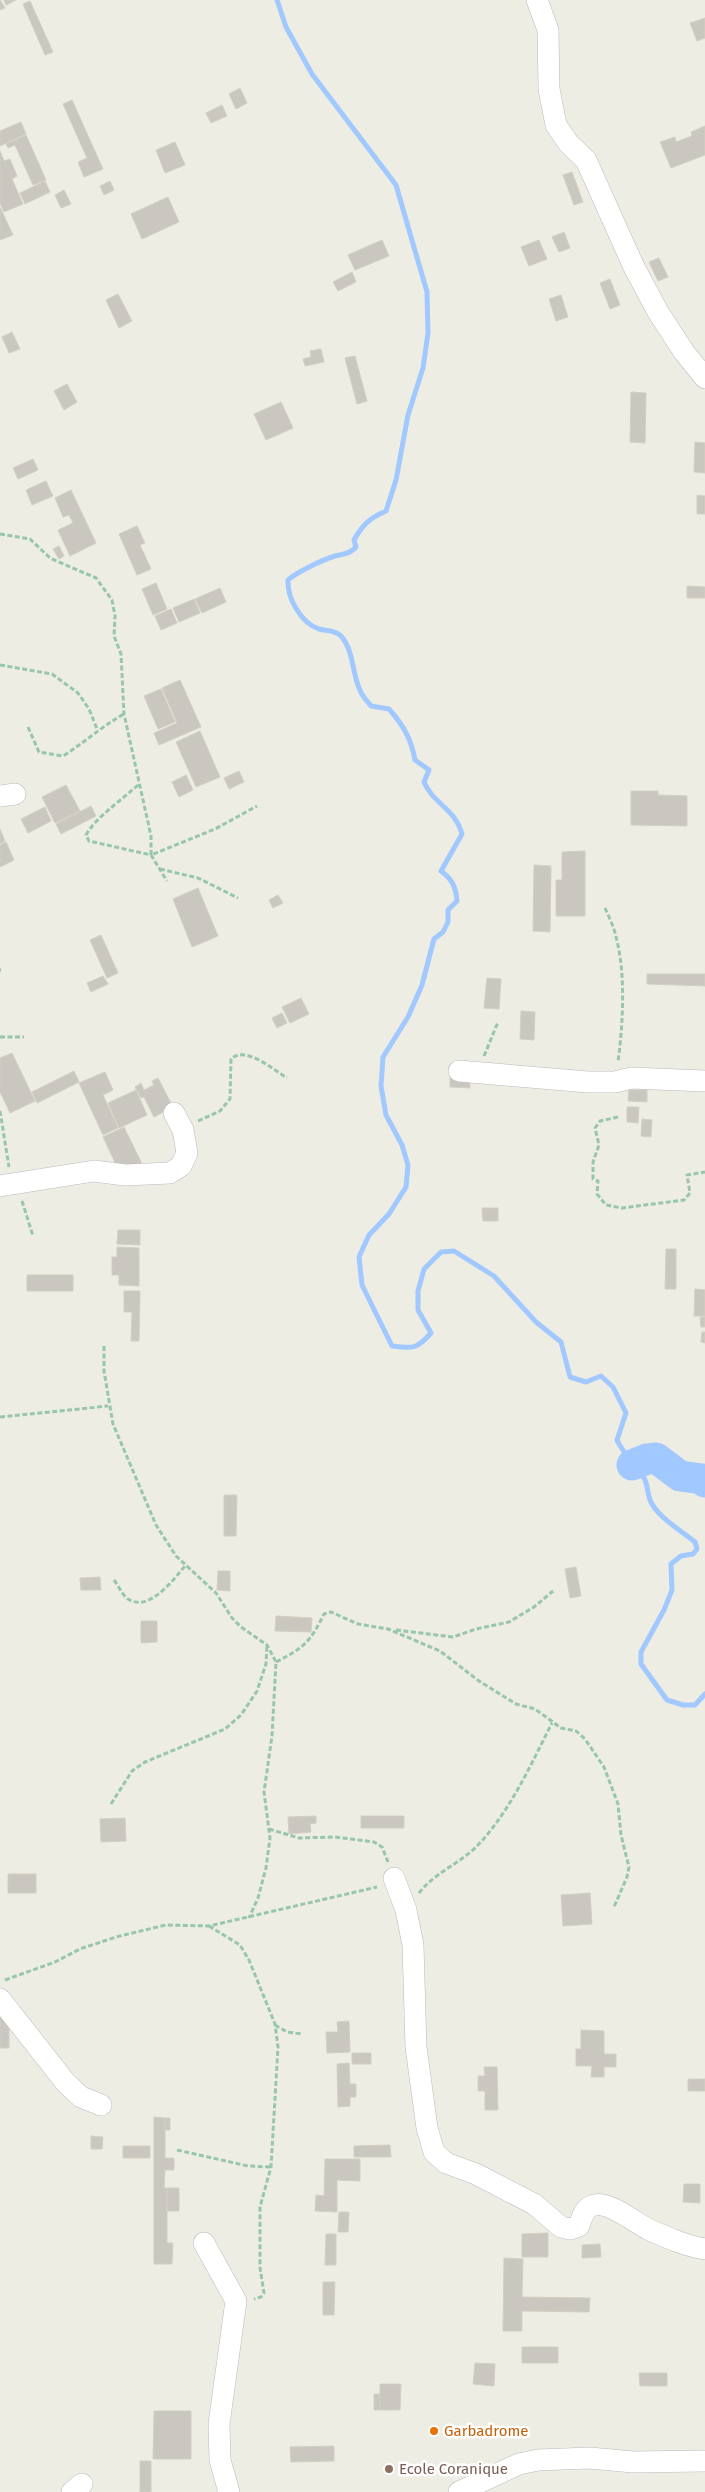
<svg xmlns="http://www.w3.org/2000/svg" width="705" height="2492" font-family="'Fira Sans',sans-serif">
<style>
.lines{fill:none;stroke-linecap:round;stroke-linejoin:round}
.stream{stroke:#a1c8ff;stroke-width:5}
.river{stroke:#a1c8ff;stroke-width:31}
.building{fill:#c9c7c0;stroke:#d2d0c1}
.street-casing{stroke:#b8babf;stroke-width:22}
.path{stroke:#98c6ac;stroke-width:3;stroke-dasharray:5 2.5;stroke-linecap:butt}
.street{stroke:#fff;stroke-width:21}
.food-dot{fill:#e8710a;stroke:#fff;stroke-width:2}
.education-dot{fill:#8d6e63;stroke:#fff;stroke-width:2}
.labels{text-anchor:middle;stroke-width:5;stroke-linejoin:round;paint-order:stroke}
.food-label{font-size:15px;fill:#c56008;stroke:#fff;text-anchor:start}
.education-label{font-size:15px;fill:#785e54;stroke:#fff;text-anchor:start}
</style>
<rect width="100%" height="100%" fill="#eeede3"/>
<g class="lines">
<!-- stream -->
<path class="stream" d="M277,0L286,27L312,74L396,185L427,292L428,333L423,368L408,415L396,480L386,511C370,518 363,524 354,540L356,547C350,554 343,554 335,556C322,560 297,572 288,580C287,598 301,623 319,629C327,631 335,630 341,636C354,651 352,674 360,690C362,696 367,701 371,706L389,709C403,725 411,738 415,760L429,770L424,782C434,805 454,807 462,834L441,871C452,879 456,887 457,901L448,910V922L443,932L434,939L422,985L408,1017L383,1057L381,1086L386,1115L402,1145L408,1165L406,1187L389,1214L369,1235L359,1257L362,1285L392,1346C413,1349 417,1349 431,1333L418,1310V1291L424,1269L441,1252L454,1251L494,1276L536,1322L561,1342L570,1377L586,1382L601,1376L613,1387L626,1413L617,1440C624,1455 635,1465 644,1478C648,1485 647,1492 650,1500C656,1516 683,1532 695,1542L697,1549L693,1554L681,1556L671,1564L672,1590L664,1610L641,1652V1664L667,1700L683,1705H695L705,1694"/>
<!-- river -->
<path class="river" d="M632,1465L647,1459L656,1458L680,1476L702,1479L705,1482"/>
</g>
<!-- building -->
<path class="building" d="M0,0L5,8L0,10Z
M4,0H16L6,5Z
M30,1L53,52L45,55L23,4Z
M705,18V38L697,41L690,23Z
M240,88L247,103L236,109L229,94Z
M72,100L103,169L84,177L78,162L87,158L63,104Z
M222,105L227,116L211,123L206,113Z
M21,122L26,134L0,146V131Z
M705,126V155L671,168L660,142L675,137L676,142L692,136L691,132Z
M26,135L46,180L33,185L15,145L8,148L6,144Z
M175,142L185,165L165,173L156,150Z
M0,151L4,161L10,159L17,176L12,179L23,204L4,212L0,203Z
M572,172L583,202L574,205L563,175Z
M45,181L50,192L25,204L20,193Z
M110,181L114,190L104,195L100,186Z
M64,190L71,204L61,208L55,195Z
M168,197L179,222L142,239L131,214Z
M0,207L13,235L0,240Z
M564,232L570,248L559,252L552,237Z
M382,240L389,256L355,270L348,255Z
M539,240L547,259L529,266L521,247Z
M659,258L668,277L658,281L649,262Z
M352,272L356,282L338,291L333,282Z
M610,279L620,305L610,309L600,283Z
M118,294L132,321L119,328L106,300Z
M561,295L568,317L556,321L549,299Z
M12,332L20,349L9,353L2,337Z
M321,349L324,362L305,366L303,359L311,357L310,351Z
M355,356L367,401L357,404L345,358Z
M67,384L77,402L64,410L54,391Z
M631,392L646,393L645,443L630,442Z
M281,402L293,428L266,440L254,414Z
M695,442L705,443V473L694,472Z
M33,459L38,470L18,479L13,468Z
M46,481L53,496L32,505L26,490Z
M71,490L96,543L70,556L58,530L73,523L69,515L63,517L55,498Z
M697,495L705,496V514H697Z
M137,526L145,543L140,545L151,569L137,575L119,534Z
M59,546L64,556L59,559L53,549Z
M156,583L167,609L153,615L142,589Z
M687,586L705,587V598H687Z
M220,588L226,602L202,613L195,599Z
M194,599L200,613L179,622L173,608Z
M171,609L177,623L161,630L155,616Z
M180,680L201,727L159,745L154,733L177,723L162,688Z
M161,689L175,722L158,729L144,696Z
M200,731L220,777L196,787L176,742Z
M239,771L244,782L229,789L224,778Z
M186,775L193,790L179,797L172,782Z
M66,785L80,811L55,823L42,797Z
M631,791H658V795L687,796V826L631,825Z
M91,806L96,816L61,834L56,824Z
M45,807L51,821L28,833L21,819Z
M0,829L5,841L0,844Z
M6,842L14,860L0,867V845Z
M585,851V916H556V880H562V852Z
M534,865L551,866L550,932L533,931Z
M198,888L218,936L192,947L173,899Z
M278,895L283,903L273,908L269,900Z
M101,935L118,973L107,978L90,940Z
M647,974H705V986L647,984Z
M103,976L108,984L91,992L87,983Z
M487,978L501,979L499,1009L484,1008Z
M301,998L309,1014L290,1023L282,1007Z
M521,1011L535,1012L534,1040L520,1039Z
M282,1013L287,1023L277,1028L272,1018Z
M12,1053L35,1101L10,1113L0,1092V1058Z
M74,1071L79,1082L37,1103L32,1092Z
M105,1072L113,1090L103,1095L118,1128L103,1135L79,1083Z
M450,1076H470V1088L450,1087Z
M158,1078L173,1107L154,1117L144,1097L141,1098L135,1087L141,1083L144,1090L154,1085L152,1081Z
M136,1090L147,1115L119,1128L108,1103Z
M629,1090H647V1102L628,1101Z
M627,1107H639L638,1123L627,1122Z
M642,1119L652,1120L651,1137L641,1136Z
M124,1127L142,1164L121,1175L103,1137Z
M482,1208H498V1221H483Z
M118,1230H140V1245L117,1244Z
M117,1247L139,1248V1286L119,1285V1275H112V1257H117Z
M666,1249H676V1289H665Z
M27,1275H73V1291H27Z
M695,1289L705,1290V1316H694Z
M124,1291H140L139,1341H131L132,1312H124Z
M700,1317H705V1327H701Z
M702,1332H705V1343L701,1342Z
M224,1495H237L236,1536H224Z
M576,1567L581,1596L570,1598L565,1569Z
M218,1571H230V1591L217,1590Z
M100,1577L101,1590H81L80,1578Z
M276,1616L312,1618L311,1632L275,1631Z
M141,1621H157V1642L141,1643Z
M316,1816V1823L310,1824L311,1832L289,1834L288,1817Z
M361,1816H404V1828H361Z
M125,1818L126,1841L101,1842L100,1819Z
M8,1874H36V1893H8Z
M590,1893L592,1924L563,1926L561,1895Z
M0,2016H9V2048H0Z
M349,2021L350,2052L327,2053L326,2032H338L337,2022Z
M581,2030L604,2031V2054H616V2067H604V2077H591L592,2066H576V2049H581Z
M352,2053H371V2064H352Z
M349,2063L350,2084H356V2097H350V2106L338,2107L337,2064Z
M484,2067H497L498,2110H485V2091H478V2076H485Z
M688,2079H705V2091H688Z
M154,2117L165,2118V2158H174V2170H165L164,2188H167V2243H173L172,2264H154Z
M165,2118H170V2130H165Z
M91,2136L103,2137L102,2149H91Z
M390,2145L391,2157H354V2146Z
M123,2146H150V2158H123Z
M325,2159H360V2181L337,2180V2212L315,2211L316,2195L324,2196Z
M684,2184H700V2203L683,2202Z
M167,2188H179V2211H167Z
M339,2212H349L348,2232H338Z
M548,2233V2257H522V2234Z
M326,2234H336V2265H325Z
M600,2244L601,2257L582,2258V2245Z
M504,2258L523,2259L522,2297L590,2298L589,2312L522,2311V2331H503Z
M323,2282H335L334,2315H323Z
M522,2347H558V2363H522Z
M475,2363L495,2364L494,2386L473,2384Z
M639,2373H667V2386H640Z
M380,2384H401L400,2410H380Z
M374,2394H380V2410H374Z
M154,2411H191V2459H153Z
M334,2446V2461L291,2462L290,2447Z
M140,2461H151V2492H140Z"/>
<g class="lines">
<defs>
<path id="street" d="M537,0L548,30L549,89L556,125L569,144L586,160L633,265L658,312L684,352L705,378
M0,796L15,794
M459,1071L588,1082H615L631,1078L705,1081
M0,1186L94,1171L125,1175L170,1173L181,1166L187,1153L183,1130L174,1113
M394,1878L406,1910L413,1945L416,2047L427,2128L434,2152L446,2163L476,2174L534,2204L561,2227L570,2229L579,2226C581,2220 584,2209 591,2206C607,2198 636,2224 650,2230C668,2238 686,2246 705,2249
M0,1999L66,2083L81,2097L101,2105
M204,2243L236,2301L219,2424L220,2460L229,2492
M72,2492L82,2484
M459,2492L519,2464L538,2460L590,2458L633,2462L705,2461"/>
</defs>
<!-- street casing -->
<use href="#street" class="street-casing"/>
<!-- path -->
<path class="path" d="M0,534L30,539L50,558L96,578L112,600L115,616L114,636L121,654L124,714L151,836V855L215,829L257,806
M0,665L52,674L78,693L89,709L97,729
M28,727L39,752L63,756C85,742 101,727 124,714
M138,785C123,799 95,818 86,835L89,841L151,855L167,881
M160,869L198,878L238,898
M605,908C609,917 614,927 616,937C626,974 623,1024 618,1062
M0,970H1
M0,1037H24
M484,1056L498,1022
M0,1111L9,1167
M618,1117L600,1121L595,1128L599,1145L593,1162V1179L598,1181L597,1194L606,1205L622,1208L684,1200L690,1193L687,1175L705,1172
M198,1121L220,1111L230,1099L231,1059C245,1045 274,1070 287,1078
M22,1201L33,1236
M104,1346V1371L113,1424L156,1525L176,1556L216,1593L232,1618L241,1627L267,1645L276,1662L272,1736L264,1792L270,1838L266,1868L258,1898L249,1918
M0,1417L108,1406
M114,1580C118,1585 122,1595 128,1599C149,1613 174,1579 185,1566
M396,1630L453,1637L476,1629L509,1622L534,1607L553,1591
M276,1662C305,1647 310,1642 324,1614L331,1612L358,1624L388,1629L440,1651L479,1681L516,1704L535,1709L561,1728L576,1731L585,1739L604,1767L618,1804L621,1835L629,1867L627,1877L614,1907
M111,1804L132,1771L145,1762L225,1729L241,1715L257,1691L266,1664L267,1645
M269,1829L299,1838L335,1837L374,1842L382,1847L388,1862
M419,1893C434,1873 461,1863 478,1845C511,1810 531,1764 552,1723
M209,1926L240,1945L249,1960L275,2024L278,2047L271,2167L260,2207V2268L264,2293L261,2297L254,2299
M5,1980L55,1962L80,1949L116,1937L166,1925L209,1926L377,1887
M275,2025L287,2032L302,2034
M177,2150L248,2166L271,2167"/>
<!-- street -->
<use href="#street" class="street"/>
</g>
<!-- markers -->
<circle class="food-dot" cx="434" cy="2431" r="5"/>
<circle class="education-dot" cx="389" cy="2469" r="5"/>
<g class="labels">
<!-- food labels -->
<g class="food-label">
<text x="444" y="2436">Garbadrome</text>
</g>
<!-- education labels -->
<g class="education-label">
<text x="399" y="2474">Ecole Coranique</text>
</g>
</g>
</svg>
